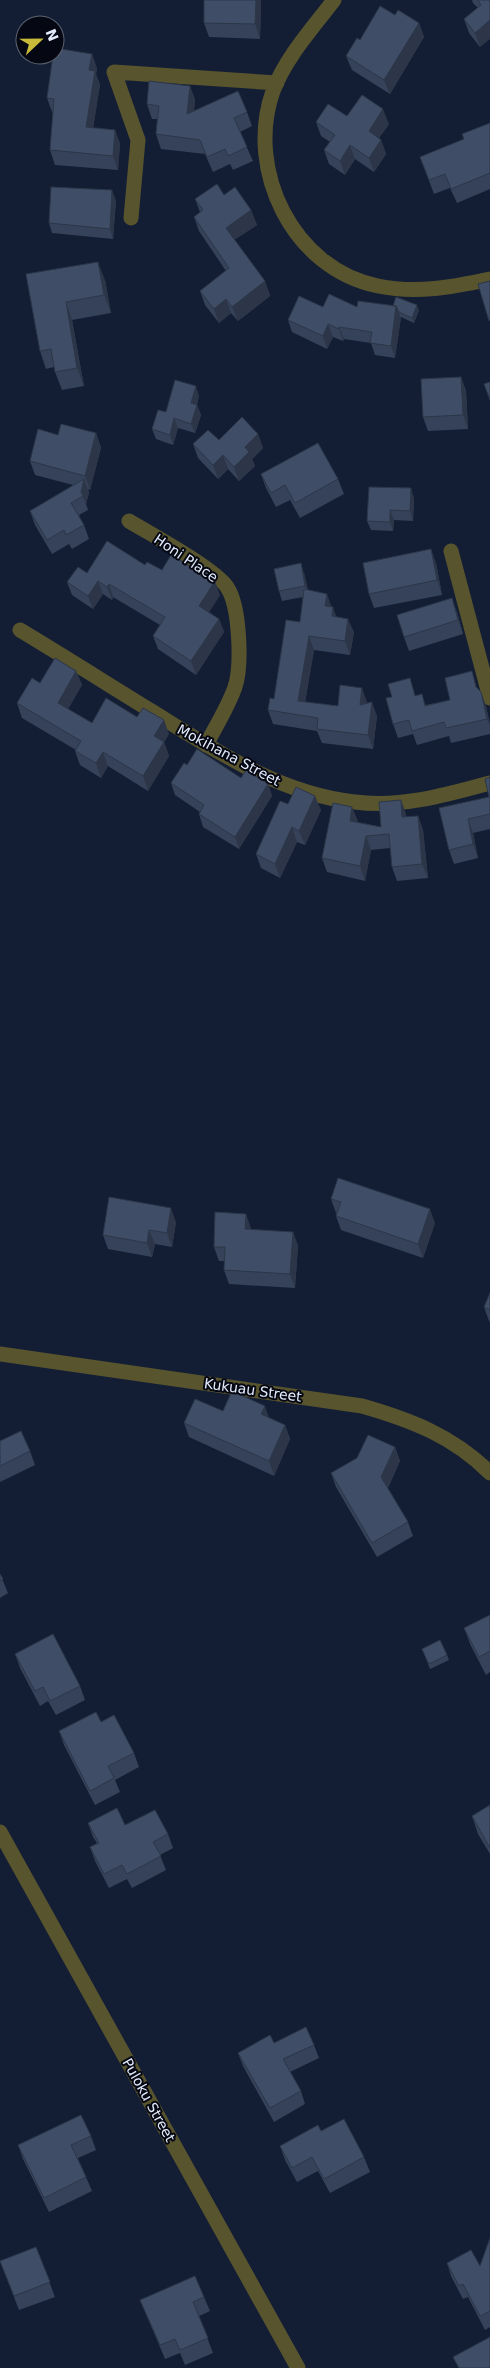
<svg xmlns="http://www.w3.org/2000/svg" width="490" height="2368" font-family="'DejaVu Sans',sans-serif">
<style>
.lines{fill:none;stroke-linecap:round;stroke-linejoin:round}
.minor{stroke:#58542d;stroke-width:15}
.wall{fill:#364259}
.shaded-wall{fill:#2c3648}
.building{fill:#3f4d67;stroke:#2c3648}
.labels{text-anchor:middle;stroke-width:4;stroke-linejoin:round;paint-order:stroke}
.street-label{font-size:14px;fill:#e3ecfc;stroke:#050812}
</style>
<rect width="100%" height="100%" fill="#131e35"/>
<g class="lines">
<!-- minor -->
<path class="minor" d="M334,0C312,29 286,57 273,91C245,170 293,269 378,286C417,294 452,287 490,279
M131,218L138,140L114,72L277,83
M129,521C152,535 214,568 227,587C240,606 242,666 235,687C228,707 216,726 206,745
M451,551L490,698
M20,630C65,657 109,685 153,712C216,751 280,794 355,802C401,808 446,795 490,783
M0,1354L362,1406C411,1420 453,1436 490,1473
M0,1832L298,2368"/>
</g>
<!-- wall -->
<path class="wall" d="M472,0H490L480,47L469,33L464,19L478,8L473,3Z
M261,2L260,39L209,37L204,23Z
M395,15L419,23L424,37L390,94L352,70L346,56L360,40Z
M92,54L97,69L96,74L100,85L93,128L115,130L120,144L118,170L55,165L50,150L53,112H52L47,98Z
M190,86L195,100L194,111L247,112L252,126L240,132L253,161L233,170L230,164L213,172L205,154L161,149L156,134L157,119H152L147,104Z
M347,116L389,124L379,138L381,140L386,154L374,172L355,159L345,175L329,164L324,150L330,142L321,136L316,122Z
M490,123V189L457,203L450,188L434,194L420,157L464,139Z
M224,195L251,210L257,225L234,240L265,281L270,296L238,321L231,313L219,323L205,305L200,291L226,271L199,231L194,217L200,212L195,199Z
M116,200L113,239L52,233L49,223Z
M26,274L105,280L111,313L72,320L84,386L62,390L55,372L54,367L46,369L40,351Z
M323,307H357L419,310L414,323L401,317L395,358L375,355L371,343L344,339L343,341L333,337L327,349L292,332L288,320Z
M461,377L466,391L468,429L428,431L423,417Z
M199,396L197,405L201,415L195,433L178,428L173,445L156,439L152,429L166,412Z
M96,433L101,448L90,490L88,489L89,493L86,504L88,510L79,515L84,525L89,539L72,549L69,544L52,554L35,525L30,511L73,485L35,475L30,461L58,435Z
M258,434L263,448L252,459L255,466L239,481L228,469L218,479L198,458L193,444Z
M261,474L338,479L344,494L300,518L290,500L276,507L266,488Z
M414,498L413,521L394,520L393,531L371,530L367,521Z
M436,563L442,595L374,608L369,594Z
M145,565L162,570L220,595L209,612L219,619L224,632L196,675L158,649L153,636L160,625L113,597L112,600L103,594L93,609L72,595L67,582L87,573Z
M304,573L308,590L332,607L336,617L354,632L350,655L314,650L305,702L338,706L367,702V703L377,716L373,749L322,743L317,731L273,724L268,710L274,699L300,622L303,597L282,601L279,591Z
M457,612L463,634L409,651L404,637Z
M76,671L82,685L68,709L92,723L137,717L169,734L164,742L169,756L148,791L108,766L101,778L80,765L75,751L76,750L22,718L17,703L40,683Z
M478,689L486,706L490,724V734L451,743L449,736L417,745L413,734L398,738L393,724L416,695L426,705L450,700Z
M187,765L241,778L268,784L272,796L239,849L203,827L199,814L200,812L175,795L171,783Z
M490,777V829L473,833L478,858L454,864L449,850L439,808L489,797Z
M288,804L321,810L305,845L297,842L280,878L261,868L256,854Z
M406,814V817L418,816L423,830L428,878L397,881L392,867L390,848L371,850L365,881L327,872L322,858L358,821L357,822L381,827Z
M331,1199L435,1223L423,1258L341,1230L336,1216L337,1213H336Z
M246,1214L251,1230L293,1232L298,1246L295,1288L229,1284L224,1270V1261H219L214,1247Z
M176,1222L172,1247L155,1244L152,1257L108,1249L103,1235Z
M490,1293V1322L489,1321L484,1307Z
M223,1411L285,1425L290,1439L274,1476L189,1437L184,1423Z
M0,1441L30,1451L35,1465L0,1482Z
M395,1447L400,1461L388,1488L408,1522L413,1536L377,1557L336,1487L331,1473Z
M0,1574L8,1593L0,1598Z
M490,1615V1672L486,1675L471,1646L464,1628Z
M422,1649L447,1655L449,1660L430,1669Z
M15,1654L80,1686L85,1700L56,1715L48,1701L40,1706L20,1668Z
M101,1722L134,1753L139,1767L115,1780L120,1792L95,1805L64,1745L59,1731Z
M490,1805V1854L478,1834L472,1816Z
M88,1823L125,1825L168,1834L173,1848L160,1855L166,1870L132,1888L127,1879L109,1888L95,1861L90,1847L97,1843L93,1837Z
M274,2043L314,2045L319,2058L290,2072L301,2091L305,2104L274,2122L243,2066L238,2053Z
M321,2131L364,2157L370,2172L330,2193L318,2171L297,2182L285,2160L280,2146Z
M91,2136L96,2150L78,2158L86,2177L92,2191L49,2212L23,2159L18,2145Z
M490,2238V2327L485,2330L468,2297L463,2299L451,2276L447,2263L480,2266Z
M36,2247L55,2297L19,2310L0,2261Z
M204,2297L210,2311L199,2316L213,2353L185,2365L180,2353L165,2359L146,2314L140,2300Z"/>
<!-- shaded-wall -->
<path class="shaded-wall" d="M256,0H261V2L260,39L255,24Z
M490,20V39L480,47L475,33Z
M419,23L424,37L390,94L384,80Z
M92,54L97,69L96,74L100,85L91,141L86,127L89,70Z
M190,86L195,100L192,128L187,114Z
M383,109L389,124L374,145L369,131Z
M115,130L120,144L118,170L113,156Z
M381,140L386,154L374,172L369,158Z
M350,145L355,159L345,175L340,161Z
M112,190L116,200L113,239L110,229Z
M251,210L257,225L231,242L226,228Z
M98,262L105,280L111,313L104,295Z
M265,281L270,296L238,321L232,307Z
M226,299L231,313L219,323L214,309Z
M66,302L72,320L84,386L77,368Z
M417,305L419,310L414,323L412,318Z
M396,306L401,318L395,358L391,346Z
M328,324L333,337L327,349L323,336Z
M339,327L344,339L343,341L339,329Z
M461,377L466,391L468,429L463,415Z
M196,386L199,396L194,413L191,403Z
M197,405L201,415L195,433L191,424Z
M174,418L178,428L173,445L170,435Z
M96,433L101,448L90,490L85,476Z
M258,434L263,448L252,459L255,466L239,481L234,467L245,447Z
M223,455L228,469L218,479L213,465Z
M84,479L89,493L86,504L81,492Z
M411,488L414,498L413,521L410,511Z
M390,510L394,520L393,531L390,522Z
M431,549L436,563L442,595L437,580Z
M301,563L304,573L309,595L305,586Z
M98,581L103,594L93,609L88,596Z
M215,581L220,595L204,620L199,606Z
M109,584L113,597L112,600L107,587Z
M327,594L332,608L325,606Z
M452,598L457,612L463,634L458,620Z
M333,607L338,621L332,616Z
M219,619L224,632L196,675L191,661Z
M348,619L354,632L350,655L345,641Z
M309,636L314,650L303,715L298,701Z
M76,671L82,685L63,717L58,703Z
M362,688L367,702L365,719L360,705Z
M481,692L486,706L490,728L487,719Z
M372,702L377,716L373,749L368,735Z
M164,720L169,734L164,742L169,756L148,791L143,776L154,736Z
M103,752L108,766L101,778L96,763Z
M268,784L272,796L239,849L235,837Z
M315,796L321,810L305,845L299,831Z
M401,800L406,814L408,831L402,817Z
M352,807L358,821L355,835L350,821Z
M418,816L423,830L428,878L422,864Z
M468,819L473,833L478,858L473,844Z
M292,827L297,842L280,878L275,864Z
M366,836L371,850L365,881L360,866Z
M171,1208L176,1222L172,1247L167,1233Z
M430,1209L435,1223L423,1258L418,1244Z
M246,1214L251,1228L250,1243L245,1229Z
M149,1230L155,1244L152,1257L147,1243Z
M293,1232L298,1246L295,1288L290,1274Z
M265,1406L270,1420L261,1414Z
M285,1425L290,1439L274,1476L269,1461Z
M395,1447L400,1461L386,1491L381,1477Z"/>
<!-- building -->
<path class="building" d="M204,0H256L255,24L204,23Z
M478,0H490V20L475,33L464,19L481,5Z
M380,6L395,15L398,10L419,23L384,80L346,56L357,38L360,40Z
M55,48L92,54L89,70L95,71L86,127L115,130L113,156L50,150L54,99L47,98L53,55H55Z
M149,81L190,86L187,114L238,91L247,112L234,118L247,147L228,156L225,149L207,157L200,140L156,134L159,106L147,104Z
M362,95L383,109L369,131L381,140L369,158L350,145L340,161L324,150L335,135L316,122L328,104L347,116Z
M490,123V173L451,189L445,174L429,180L420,157L464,139L462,134Z
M217,184L224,195L235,187L251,210L226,228L265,281L232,307L226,299L214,309L200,291L229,268L194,217L203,210L195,199Z
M51,187L112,190L110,229L49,223Z
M98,262L104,295L66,302L77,368L55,372L51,349L40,351L26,274Z
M490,281V320L489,321L478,284Z
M329,294L357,307L358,301L396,306L391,346L370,343L372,332L339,327V329L328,324L323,336L288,320L299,296L323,307Z
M396,297L417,305L412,318L399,312L396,306H393Z
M461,377L463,415L423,417L421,379Z
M175,380L196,386L191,403L197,405L191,424L174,418L170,435L152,429L158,410L166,412Z
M490,382V400L484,384Z
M242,417L258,434L245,447L249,452L234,467L223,455L213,465L193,444L208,430L219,440Z
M61,424L96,433L85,476L30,461L38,429L58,435Z
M318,443L338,479L295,503L285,485L271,493L261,474Z
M84,479L81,492L83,496L71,503L84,525L66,535L64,530L47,540L30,511Z
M369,487L411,488L410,511L390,510V522L367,521Z
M107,541L145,565L147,562L162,570L171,555L196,570L199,565L214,579L215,581L199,606L219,619L191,661L153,636L165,617L109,584L107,587L98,581L88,596L67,582L78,567L87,573Z
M431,549L437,580L369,594L363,563Z
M301,563L305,586L279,591L274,569Z
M304,589L327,594L325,606L333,607L332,616L348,619L345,641L309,636L298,701L338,706L340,685L362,688L360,705L372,702L368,735L317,729L318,718L268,710L270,698L274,699L286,620L300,622Z
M452,598L458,620L404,637L397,615Z
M55,658L76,671L58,703L92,723L106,698L137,717L143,708L164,720L154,736L164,742L143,776L103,752L96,763L75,751L81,741L17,703L32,678L40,683Z
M472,671L476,687L481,692L487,719L446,728L444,722L412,731L409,720L393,724L386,698L392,697L388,684L410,678L415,696L422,694L425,706L450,700L445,678Z
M197,749L241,778L246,770L268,784L235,837L199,814L204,805L171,783L184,763L187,765Z
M490,777V814L468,819L473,844L449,850L439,808L489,797L485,779Z
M296,787L315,796L299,831L292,827L275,864L256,854L280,801L288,804Z
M401,800L402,817L418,816L422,864L392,867L389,834L366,836L360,866L322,858L333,803L352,807L350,821L381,827L379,802Z
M338,1178L430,1209L418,1244L336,1216L341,1202L331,1199Z
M109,1197L171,1208L167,1233L149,1230L147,1243L103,1235Z
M215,1212L246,1214L245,1229L293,1232L290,1274L224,1270L225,1247H214Z
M490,1293V1310L484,1307Z
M232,1391L265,1406L261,1414L285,1425L269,1461L184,1423L195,1399L223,1411Z
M21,1431L30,1451L0,1466V1441Z
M368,1435L395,1447L381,1477L408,1522L372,1543L331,1473L357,1458Z
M0,1574L3,1579L0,1581Z
M490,1615V1651L479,1657L464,1628Z
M53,1634L80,1686L50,1701L43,1687L35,1691L15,1654Z
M440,1640L447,1655L429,1664L422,1649Z
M96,1712L101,1722L114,1715L134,1753L108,1766L114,1778L90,1791L59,1731Z
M490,1805V1848L472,1816Z
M117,1808L125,1825L155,1810L168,1834L153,1842L161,1856L127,1874L122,1865L104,1874L90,1847L99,1843L88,1823Z
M306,2027L314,2045L283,2059L301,2091L270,2108L238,2053L270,2035L274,2043Z
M81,2115L91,2136L71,2145L86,2177L44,2198L18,2145Z
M344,2119L364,2157L324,2179L312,2157L292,2168L280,2146L318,2125L321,2131Z
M490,2238V2311L480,2316L463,2284L459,2286L447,2263L471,2250L480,2266Z
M36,2247L50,2282L14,2296L0,2261Z
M195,2276L204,2297L193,2302L208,2338L180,2350L175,2339L160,2345L140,2300Z
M490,2337V2368H459L453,2357Z"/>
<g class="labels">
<!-- street labels -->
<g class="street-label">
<text transform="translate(186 558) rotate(34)" y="5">Honi Place</text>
<text transform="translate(229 755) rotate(28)" y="5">Mokihana Street</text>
<text transform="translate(253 1390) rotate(8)" y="5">Kukuau Street</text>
<text transform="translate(149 2100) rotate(61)" y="5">Puloku Street</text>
</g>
</g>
<!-- north arrow -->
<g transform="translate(40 40) rotate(68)"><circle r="24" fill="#050812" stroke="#5e6370"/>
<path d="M0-4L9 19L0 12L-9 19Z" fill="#c9bb3a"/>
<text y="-8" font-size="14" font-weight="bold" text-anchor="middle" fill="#e3ecfc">N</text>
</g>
</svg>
